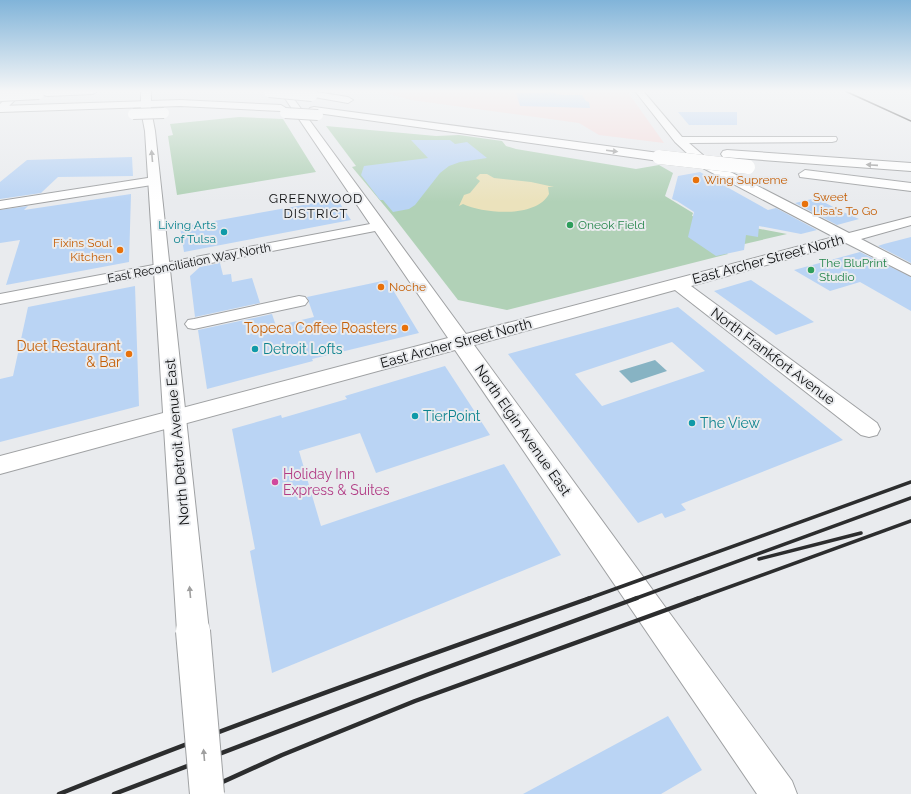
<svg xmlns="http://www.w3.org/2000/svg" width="911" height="794" font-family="Raleway,sans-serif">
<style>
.education{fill:#f5dada}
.green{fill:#b1d1b7}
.sand{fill:#ebe2bc}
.water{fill:#87b3c3}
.building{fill:#bad4f4;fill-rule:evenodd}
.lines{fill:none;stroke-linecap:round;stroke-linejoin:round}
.minor-casing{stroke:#9fa1a3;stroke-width:2}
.major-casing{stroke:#9fa1a3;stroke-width:2}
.highway-casing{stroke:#9fa1a3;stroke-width:2}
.minor{fill:#fff;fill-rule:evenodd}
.major{fill:#fff;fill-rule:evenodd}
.highway{fill:#fff;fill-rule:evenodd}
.rail-far2{stroke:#2c2d2e;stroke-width:1.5}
.rail-far1{stroke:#2c2d2e;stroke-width:3.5}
.rail{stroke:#2c2d2e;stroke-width:4.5}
.major-bridge-casing{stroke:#9fa1a3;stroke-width:36;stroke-linecap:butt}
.highway-bridge-far1-casing{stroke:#9fa1a3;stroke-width:12;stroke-linecap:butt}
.highway-bridge-casing{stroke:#9fa1a3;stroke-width:14;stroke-linecap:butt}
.major-bridge{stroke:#fff;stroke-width:34}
.highway-bridge-far1{stroke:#fff;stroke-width:10}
.highway-bridge{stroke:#fff;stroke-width:14}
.oneway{fill:#9f9f9f}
.food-dot{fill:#e8710a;stroke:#e9ebee;stroke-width:1.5}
.leisure-dot{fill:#2e9e5b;stroke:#e9ebee;stroke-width:1.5}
.culture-dot{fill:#0f9aa8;stroke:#e9ebee;stroke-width:1.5}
.hotel-dot{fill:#d1479c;stroke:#e9ebee;stroke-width:1.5}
.labels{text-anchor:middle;stroke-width:4;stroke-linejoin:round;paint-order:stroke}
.far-food-label{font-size:12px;fill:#c56008;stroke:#e9ebee;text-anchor:start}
.far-culture-label{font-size:12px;fill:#0d838f;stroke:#e9ebee;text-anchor:end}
.far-leisure-label{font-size:12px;fill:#27864d;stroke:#e9ebee;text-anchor:start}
.far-street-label{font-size:12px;fill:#0e0f10;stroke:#e9ebee}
.far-neighbourhood-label{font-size:13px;letter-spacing:1px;fill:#0e0f10;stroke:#e9ebee}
.street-label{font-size:14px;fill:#0e0f10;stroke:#e9ebee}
.food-label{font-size:14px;fill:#c56008;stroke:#e9ebee;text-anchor:end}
.culture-label{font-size:14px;fill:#0d838f;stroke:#e9ebee;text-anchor:start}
.hotel-label{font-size:14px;fill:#b23c85;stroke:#e9ebee;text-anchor:start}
</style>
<rect width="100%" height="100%" fill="#e9ebee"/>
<!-- education -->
<path class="education" d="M387,91H627L664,143L599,135L579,123L411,100L386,93Z"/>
<!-- green -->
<path class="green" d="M239,117L283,119L316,172L177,195L168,136L173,135L170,124Z
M326,126L436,136L459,135L502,141L506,146L516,149L636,169L659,165L673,173L665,196L693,213L692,216L787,234L723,249L728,254L507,310L458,300L393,216L352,167L356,166Z"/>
<!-- sand -->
<path class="sand" d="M480,174H487L494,178L531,182L554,187H548L549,194C536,218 485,214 463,204L459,206L464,195L470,193L480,181L476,178Z"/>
<!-- water -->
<path class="water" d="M655,360L667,371L631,383L619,371Z"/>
<!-- building -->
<path class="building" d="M546,91L562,95H582L586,101L589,102L590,108L520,106L516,93H547Z
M678,112H737V125H689Z
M411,140H450L455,144L467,142L487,158L460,162L449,166L440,173L415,205L409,209L393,212L383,200H380L361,175L364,166L428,158Z
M132,157L133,176L58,177L41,193L0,199V182L27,160Z
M700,172L768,210L776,208L817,230L801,234L759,226L758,237L746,235L744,250L716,256L688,237L694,212L677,201L672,199L678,176Z
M131,194L129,262L6,285L20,240L0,243V210L28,206L24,210Z
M816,198L841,211L859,219L837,225L795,203Z
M337,199L351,220L184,252L180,227Z
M911,237V263L878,246L884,244Z
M860,252L911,277V311L860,282L830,291L794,270Z
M220,263L223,275L231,274L232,282L252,278L260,303L195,317L190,276L200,267Z
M387,280L419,333L312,359L313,361L207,389L198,330L272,314L276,326L314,317L307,297Z
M751,280L814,322L776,335L714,291Z
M135,286L139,406L0,442V379L13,376L28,307Z
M678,307L843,440L681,504L686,510L665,518L662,513L638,523L508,354ZM672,342L705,371L602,406L575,374Z
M445,366L490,435L376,473L360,433L299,451L321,526L504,464L561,555L272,673L250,551L255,549L232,429L281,415L282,418L347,399L345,396Z
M668,716L702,770L661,794H523Z"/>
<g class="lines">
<defs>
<path id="minor" d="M280,91H288L466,334L834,237L703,168L675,142L635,91H643L682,137H836L837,139L836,141L832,142L689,143L711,162L849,233L911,217V225L861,239L911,265V276L846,243L691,286L877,423L880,429L877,435L869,437L861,435L675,290L474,345L792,781L797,794H757L455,350L0,474V456L448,338L375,231L0,304V294L370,224Z
M154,177L158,178L160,181L158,184L0,209V201Z
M299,296L305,297L308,301L305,305L194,329L188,328L185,324L188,320L194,319Z"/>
<path id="major" d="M14,91H24L4,111L0,112V104Z
M141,91H151V110L155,131L209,631L204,642L193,647L182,642L177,631L145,131L141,110Z"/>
<path id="highway" d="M44,91H98L93,94L47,96L44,95Z
M292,91H310L348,97L353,100L348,103L297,94Z
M180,100L281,105L286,108L281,111L180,106L0,112V106Z
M314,107L659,153L665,157L659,161L310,112L309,110L310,108Z
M727,150L911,163V171L723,157L721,154L723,151Z
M805,170L911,183V191L800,177L799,174Z"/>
</defs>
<!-- minor casing -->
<use href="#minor" class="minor-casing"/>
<!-- major casing -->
<use href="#major" class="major-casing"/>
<!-- highway casing -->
<use href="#highway" class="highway-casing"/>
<!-- minor -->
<use href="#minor" class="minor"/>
<!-- major -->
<use href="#major" class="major"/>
<!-- highway -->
<use href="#highway" class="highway"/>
<!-- rail-far2 -->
<path class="rail-far2" d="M845,91L911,121"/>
<!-- rail-far1 -->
<path class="rail-far1" d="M759,559L861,533
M587,599L911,482
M634,599L911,498
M696,599L911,521"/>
<!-- rail -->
<path class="rail" d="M59,794C234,724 412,661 590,598
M114,794L429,674L637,598
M196,794L282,755L415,701L699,598"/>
<defs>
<path id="major-bridge" d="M193,631L207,794"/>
<path id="highway-bridge-far1" d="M269,92L312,96
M0,96L39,94
M285,113L318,115
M133,114L164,113"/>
<path id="highway-bridge" d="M659,157L748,167"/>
</defs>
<!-- major-bridge casing -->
<use href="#major-bridge" class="major-bridge-casing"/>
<!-- highway-bridge-far1 casing -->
<use href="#highway-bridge-far1" class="highway-bridge-far1-casing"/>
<!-- highway-bridge casing -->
<use href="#highway-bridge" class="highway-bridge-casing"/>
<!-- major-bridge -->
<use href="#major-bridge" class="major-bridge"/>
<!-- highway-bridge-far1 -->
<use href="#highway-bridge-far1" class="highway-bridge-far1"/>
<!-- highway-bridge -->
<use href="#highway-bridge" class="highway-bridge"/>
</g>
<!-- one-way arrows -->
<defs><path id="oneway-solid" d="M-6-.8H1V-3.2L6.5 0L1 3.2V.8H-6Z"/></defs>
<g class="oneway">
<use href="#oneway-solid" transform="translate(612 151) rotate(7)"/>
<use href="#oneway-solid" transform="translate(152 156) rotate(-95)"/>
<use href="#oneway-solid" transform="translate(872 165) rotate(-176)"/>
<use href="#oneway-solid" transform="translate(190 592) rotate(-95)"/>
<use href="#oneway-solid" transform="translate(204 755) rotate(-95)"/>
</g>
<!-- sky -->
<linearGradient id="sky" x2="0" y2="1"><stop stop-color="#81b4d9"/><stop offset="0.45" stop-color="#f5f6f7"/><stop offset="1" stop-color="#f5f6f7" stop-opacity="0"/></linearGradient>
<rect width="911" height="202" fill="url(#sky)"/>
<!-- markers -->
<g class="food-dot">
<circle cx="696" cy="180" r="4"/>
<circle cx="805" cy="204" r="4"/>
<circle cx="120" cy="250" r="4"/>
<circle cx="381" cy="287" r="4"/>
<circle cx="405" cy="328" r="4"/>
<circle cx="129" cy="354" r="4"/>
</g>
<g class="leisure-dot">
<circle cx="570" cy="225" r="4"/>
<circle cx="811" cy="270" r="4"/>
</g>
<g class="culture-dot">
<circle cx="224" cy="232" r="4"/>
<circle cx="255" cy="349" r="4"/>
<circle cx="415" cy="416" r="4"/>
<circle cx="692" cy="423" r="4"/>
</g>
<circle class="hotel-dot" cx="275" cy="482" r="4"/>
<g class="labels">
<!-- far-food labels -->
<g class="far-food-label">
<text x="704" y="184">Wing Supreme</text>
<text x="813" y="201">Sweet<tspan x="813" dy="14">Lisa's To Go</tspan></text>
<text x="112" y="247" text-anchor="end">Fixins Soul<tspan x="112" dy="14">Kitchen</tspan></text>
<text x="389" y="291">Noche</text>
</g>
<!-- far-culture labels -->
<g class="far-culture-label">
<text x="216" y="229">Living Arts<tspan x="216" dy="14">of Tulsa</tspan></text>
</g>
<!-- far-leisure labels -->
<g class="far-leisure-label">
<text x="578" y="229">Oneok Field</text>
<text x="819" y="267">The BluPrint<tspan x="819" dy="14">Studio</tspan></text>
</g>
<!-- far-street labels -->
<g class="far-street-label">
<text transform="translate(189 263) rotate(-11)" y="4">East Reconciliation Way North</text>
</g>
<!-- far-neighbourhood labels -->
<g class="far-neighbourhood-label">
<text x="316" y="203">GREENWOOD<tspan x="316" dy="15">DISTRICT</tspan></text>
</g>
<!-- street labels -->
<g class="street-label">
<text transform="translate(768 259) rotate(-15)" y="5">East Archer Street North</text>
<text transform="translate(456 343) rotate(-15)" y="5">East Archer Street North</text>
<text transform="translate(773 356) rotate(37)" y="5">North Frankfort Avenue</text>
<text transform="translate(523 430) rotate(55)" y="5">North Elgin Avenue East</text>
<text transform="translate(177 442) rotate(-95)" y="5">North Detroit Avenue East</text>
</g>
<!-- food labels -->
<g class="food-label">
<text x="397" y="333">Topeca Coffee Roasters</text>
<text x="121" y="351">Duet Restaurant<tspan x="121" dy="16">&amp; Bar</tspan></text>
</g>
<!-- culture labels -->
<g class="culture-label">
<text x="263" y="354">Detroit Lofts</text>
<text x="423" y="421">TierPoint</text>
<text x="700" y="428">The View</text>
</g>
<!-- hotel labels -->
<g class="hotel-label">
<text x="283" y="479">Holiday Inn<tspan x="283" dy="16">Express &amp; Suites</tspan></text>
</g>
</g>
</svg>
